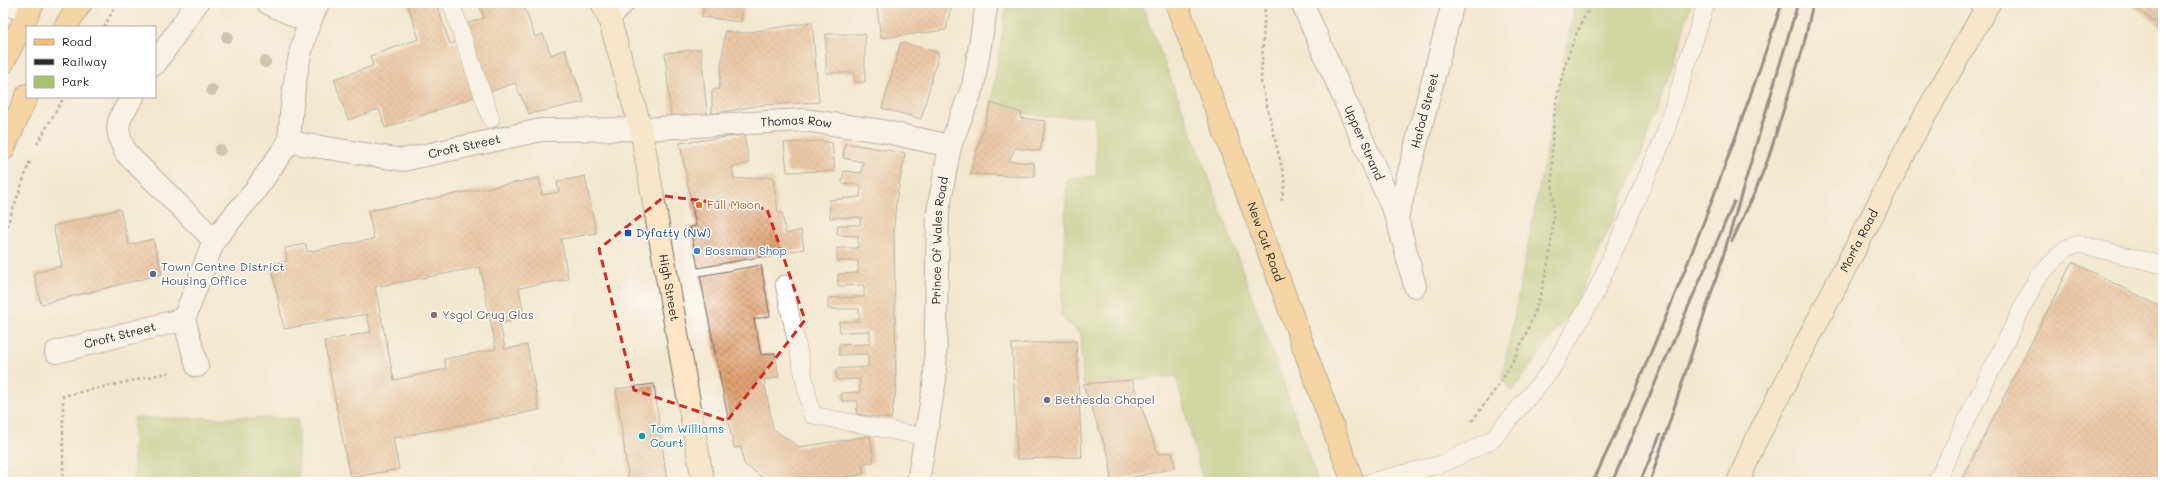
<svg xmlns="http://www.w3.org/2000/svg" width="2166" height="485" font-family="Mali,sans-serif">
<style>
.green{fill:#a8c369;stroke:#6a774a}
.building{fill:url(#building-cross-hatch);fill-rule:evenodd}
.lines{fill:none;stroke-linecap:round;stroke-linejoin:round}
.lane-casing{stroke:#716d64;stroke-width:18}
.street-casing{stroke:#716d64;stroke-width:24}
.secondary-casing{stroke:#716d64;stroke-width:24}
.primary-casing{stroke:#716d64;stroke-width:24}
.path{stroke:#716d64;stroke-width:2.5;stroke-dasharray:3 3;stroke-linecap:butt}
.lane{stroke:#fff;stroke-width:17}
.street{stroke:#fff;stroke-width:22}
.secondary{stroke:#fde5c5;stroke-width:22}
.primary{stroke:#f9bf6d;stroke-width:22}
.rail{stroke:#2b2b2b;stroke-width:3}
.tree{fill:#9d9d81}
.marked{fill:none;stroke:#d62828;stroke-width:3;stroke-dasharray:8 5;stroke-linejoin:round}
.food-dot{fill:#e8710a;stroke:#fff;stroke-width:1.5}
.transit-dot{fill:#1a4fb4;stroke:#fff;stroke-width:1.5}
.shop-dot{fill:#3f7fe0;stroke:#fff;stroke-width:1.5}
.service-dot{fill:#5c6f8a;stroke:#fff;stroke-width:1.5}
.education-dot{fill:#8d6e63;stroke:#fff;stroke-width:1.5}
.worship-dot{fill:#6b7280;stroke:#fff;stroke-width:1.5}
.culture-dot{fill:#0f9aa8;stroke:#fff;stroke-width:1.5}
.labels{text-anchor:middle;stroke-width:3;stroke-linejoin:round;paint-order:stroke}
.street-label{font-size:12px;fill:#2b2b2b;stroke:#fff}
.food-label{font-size:12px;fill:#c56008;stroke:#fff;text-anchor:start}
.transit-label{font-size:12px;fill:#164399;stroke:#fff;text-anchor:start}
.shop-label{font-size:12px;fill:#366cbe;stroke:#fff;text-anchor:start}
.service-label{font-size:12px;fill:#4e5e75;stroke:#fff;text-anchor:start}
.education-label{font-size:12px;fill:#785e54;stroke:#fff;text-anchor:start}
.worship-label{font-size:12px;fill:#5b616d;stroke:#fff;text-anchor:start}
.culture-label{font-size:12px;fill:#0d838f;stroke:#fff;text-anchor:start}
</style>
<defs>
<pattern id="building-cross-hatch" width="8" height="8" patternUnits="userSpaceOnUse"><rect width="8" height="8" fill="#e0a272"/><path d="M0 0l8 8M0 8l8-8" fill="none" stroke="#b6845e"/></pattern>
</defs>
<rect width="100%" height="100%" fill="#fff"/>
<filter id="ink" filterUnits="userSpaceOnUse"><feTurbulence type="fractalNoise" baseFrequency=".025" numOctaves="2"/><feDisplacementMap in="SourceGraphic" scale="8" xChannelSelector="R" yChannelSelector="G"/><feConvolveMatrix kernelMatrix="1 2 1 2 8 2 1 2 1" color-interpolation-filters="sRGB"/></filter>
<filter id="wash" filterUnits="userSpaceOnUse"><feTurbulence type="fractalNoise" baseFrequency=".012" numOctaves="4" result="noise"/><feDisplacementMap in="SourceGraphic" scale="16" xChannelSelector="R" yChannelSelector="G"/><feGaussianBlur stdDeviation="0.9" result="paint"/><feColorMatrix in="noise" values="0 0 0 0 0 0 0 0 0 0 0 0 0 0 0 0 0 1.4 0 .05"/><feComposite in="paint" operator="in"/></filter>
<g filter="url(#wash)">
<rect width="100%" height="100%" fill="#f3e7cf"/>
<!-- green -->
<path class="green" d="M1007,3H1141L1200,154L1281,376L1318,482H1206L1202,477L1176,376L1083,384L1081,334L1061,317L1067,178L1097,176L1094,115L1055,117L1022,113L991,103Z
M1575,3H1691L1678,48L1640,158L1575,305L1512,392L1502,379Z
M134,418H298V482H134Z"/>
<g id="blocks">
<!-- building -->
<path class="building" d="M407,3H436L450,44L456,42L475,97L385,128L379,109L348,120L334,79L373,66L370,56L419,39Z
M479,3H523L535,37L543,34L551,55L565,49L584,102L529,114L515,83L489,92L465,24L484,18Z
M661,3H685V4L662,6Z
M704,3H745L741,22L702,17Z
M905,3H952L946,30L881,38L877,7Z
M2128,3H2163V27Z
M812,22L819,102L762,105L712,114V90L719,89L725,31L744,33Z
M826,34H865V82H854V73H826Z
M901,42L939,53L921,119L882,108Z
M701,49L707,114L671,117L665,53Z
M991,103L1022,113L1020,118L1046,121L1040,151L1015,148L1009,161L1034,163V177L970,174Z
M744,135L749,163L732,167L734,179L773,177L778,213H782L786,234L801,230L804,249L698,268L690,227L696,226L680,143Z
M821,141L832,143L835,171L787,172L784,143Z
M845,143L905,153L896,202L894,226L896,390L891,419L856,414L858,401H842L841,393L860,392V379L837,380L836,369L868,367V354L839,355V345L870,344V331L840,332L839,322L859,321V309H828V298L864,297V285L838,286V274L858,273V261H837V248H858V236L837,235L838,225H860L861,217L830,218L829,200L860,197L861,185L842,183L844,171L861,173L863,162L843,158Z
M585,176L596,233L561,239L568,279L519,288L523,310L512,312L514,320L500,323L505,349L527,345L539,410L393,438L399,469L350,478L324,341L371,332L367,314L284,329L271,264L287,261L285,248L306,244L307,252L374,239L368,211L539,178L542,195L559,192L557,182ZM480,267L496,349L444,359L446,369L394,380L375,287Z
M120,209L129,245L153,239L162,274L41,304L34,273L62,266L53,226Z
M2072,262L2163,308V482H1961Z
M761,265L770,316L754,319L761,355L775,353L779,377L764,380L773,429L799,447L870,436L874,462L862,464L864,474L814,482H769L744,464L741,447L734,448L700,276Z
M1076,341L1082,457L1017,459L1012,344Z
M1132,380L1158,454L1172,452L1175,468L1111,482L1110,460L1083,384Z
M654,384L667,482H629L616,389Z"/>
</g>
</g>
<g filter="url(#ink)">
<use href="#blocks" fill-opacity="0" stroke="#716d64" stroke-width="1"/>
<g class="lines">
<defs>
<path id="lane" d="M451,3L491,119
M784,284L812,415L925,437
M1370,482L1442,464L1492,440L1551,370L1594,296L1663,140L1706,3
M1936,482L2037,278L2066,248L2079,244L2163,265"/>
<g id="street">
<path d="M4,3L27,11"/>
<path d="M268,3L308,22"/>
<path id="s1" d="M1302,3L1397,218L1415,286"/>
<path d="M609,18L623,3"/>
<path d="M155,64L197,3"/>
<path d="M133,97C117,120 113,127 126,153L214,240"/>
<path d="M289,142C292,96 297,45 318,3"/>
<path id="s2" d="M1397,218L1453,3"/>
<path id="s3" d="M56,352L184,319"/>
<path id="s4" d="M197,366L184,319L214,240L254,192L289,142L403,160L541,130L641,129L804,120L882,131L950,146"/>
<path id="s5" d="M918,482L935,379L938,211L950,146L973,86L987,3"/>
</g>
<g id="secondary">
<path id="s6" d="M602,3L609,18L641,129L703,482"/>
<path id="s7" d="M1738,482L1754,444L1916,131L1989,3"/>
</g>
<g id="primary">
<path id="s8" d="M1176,3C1237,162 1294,322 1353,482"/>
<path d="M65,27L81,3"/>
<path d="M3,63L33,3"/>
<path d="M3,150L27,95"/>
</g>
</defs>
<!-- lane casing -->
<use href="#lane" class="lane-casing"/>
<!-- street casing -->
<use href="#street" class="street-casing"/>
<!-- secondary casing -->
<use href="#secondary" class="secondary-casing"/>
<!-- primary casing -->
<use href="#primary" class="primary-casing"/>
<!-- path -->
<path class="path" d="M1265,3L1261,81L1285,181L1281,203
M104,27L117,3
M37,144L64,97
M3,238L30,161
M1472,421C1482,407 1493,394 1502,379C1528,338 1548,284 1552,235C1555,205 1551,176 1552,147C1553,97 1567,46 1592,3
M63,482V396L171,372"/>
<!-- lane -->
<use href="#lane" class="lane"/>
<!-- street -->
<use href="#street" class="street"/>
<!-- secondary -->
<use href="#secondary" class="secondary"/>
<!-- primary -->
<use href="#primary" class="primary"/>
<!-- rail -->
<path class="rail" d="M1732,241L1755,192L1768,159L1803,48L1813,3
M1593,482C1666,327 1728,166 1782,3
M1612,482L1734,202
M1640,482L1660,435
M1650,482L1721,263L1798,3"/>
</g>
<!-- trees -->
<g class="tree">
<circle cx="227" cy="37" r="6"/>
<circle cx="265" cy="62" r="6"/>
<circle cx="212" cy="90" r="6"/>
<circle cx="220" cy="150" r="6"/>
</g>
</g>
<!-- marked area -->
<path d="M0 0H2166V485H0ZM665,196L767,209L805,320L727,421L634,390L599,249Z" fill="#f3e7cf" fill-opacity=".55" fill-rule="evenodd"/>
<path class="marked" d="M665,196L767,209L805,320L727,421L634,390L599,249Z"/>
<!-- markers -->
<circle class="food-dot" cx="699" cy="205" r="4"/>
<rect class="transit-dot" x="624" y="229" width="8" height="8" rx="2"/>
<circle class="shop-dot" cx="697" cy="251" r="4"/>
<circle class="service-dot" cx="153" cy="274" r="4"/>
<circle class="education-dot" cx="434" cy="315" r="4"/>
<circle class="worship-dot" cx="1047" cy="400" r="4"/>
<circle class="culture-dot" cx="642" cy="436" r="4"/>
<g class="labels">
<!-- street labels -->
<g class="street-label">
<text dy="4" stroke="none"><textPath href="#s2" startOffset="111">Hafod Street</textPath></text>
<text dy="4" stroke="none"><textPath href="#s4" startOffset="769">Thomas Row</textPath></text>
<text dy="4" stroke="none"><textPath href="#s1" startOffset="153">Upper Strand</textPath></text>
<text dy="4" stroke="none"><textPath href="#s4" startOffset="435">Croft Street</textPath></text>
<text dy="4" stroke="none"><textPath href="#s5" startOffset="243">Prince Of Wales Road</textPath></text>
<text dy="4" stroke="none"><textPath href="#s7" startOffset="270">Morfa Road</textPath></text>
<text dy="4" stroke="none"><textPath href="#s8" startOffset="255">New Cut Road</textPath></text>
<text dy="4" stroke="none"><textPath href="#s6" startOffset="293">High Street</textPath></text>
<text dy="4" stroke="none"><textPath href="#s3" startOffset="66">Croft Street</textPath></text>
</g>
<!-- food labels -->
<g class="food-label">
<text x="707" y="209">Full Moon</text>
</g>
<!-- transit labels -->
<g class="transit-label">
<text x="636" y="237">Dyfatty (NW)</text>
</g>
<!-- shop labels -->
<g class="shop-label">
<text x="705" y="255">Bossman Shop</text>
</g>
<!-- service labels -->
<g class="service-label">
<text x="161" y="271">Town Centre District<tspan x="161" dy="14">Housing Office</tspan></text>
</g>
<!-- education labels -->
<g class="education-label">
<text x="442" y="319">Ysgol Crug Glas</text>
</g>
<!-- worship labels -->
<g class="worship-label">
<text x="1055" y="404">Bethesda Chapel</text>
</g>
<!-- culture labels -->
<g class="culture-label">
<text x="650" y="433">Tom Williams<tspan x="650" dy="14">Court</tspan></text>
</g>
</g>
<!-- margin -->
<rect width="2166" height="485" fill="none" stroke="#fff" stroke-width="16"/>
<!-- legend -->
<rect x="26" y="26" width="130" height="72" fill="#ffffff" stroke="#aaaaaa"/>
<rect x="34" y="39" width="20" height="6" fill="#f9bf6d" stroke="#aaaaaa"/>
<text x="62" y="46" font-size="12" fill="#2b2b2b">Road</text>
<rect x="34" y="59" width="20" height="6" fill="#2b2b2b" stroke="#aaaaaa"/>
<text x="62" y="66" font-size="12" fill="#2b2b2b">Railway</text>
<rect x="34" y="76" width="20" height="12" fill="#a8c369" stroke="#aaaaaa"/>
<text x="62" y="86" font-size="12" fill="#2b2b2b">Park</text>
</svg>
